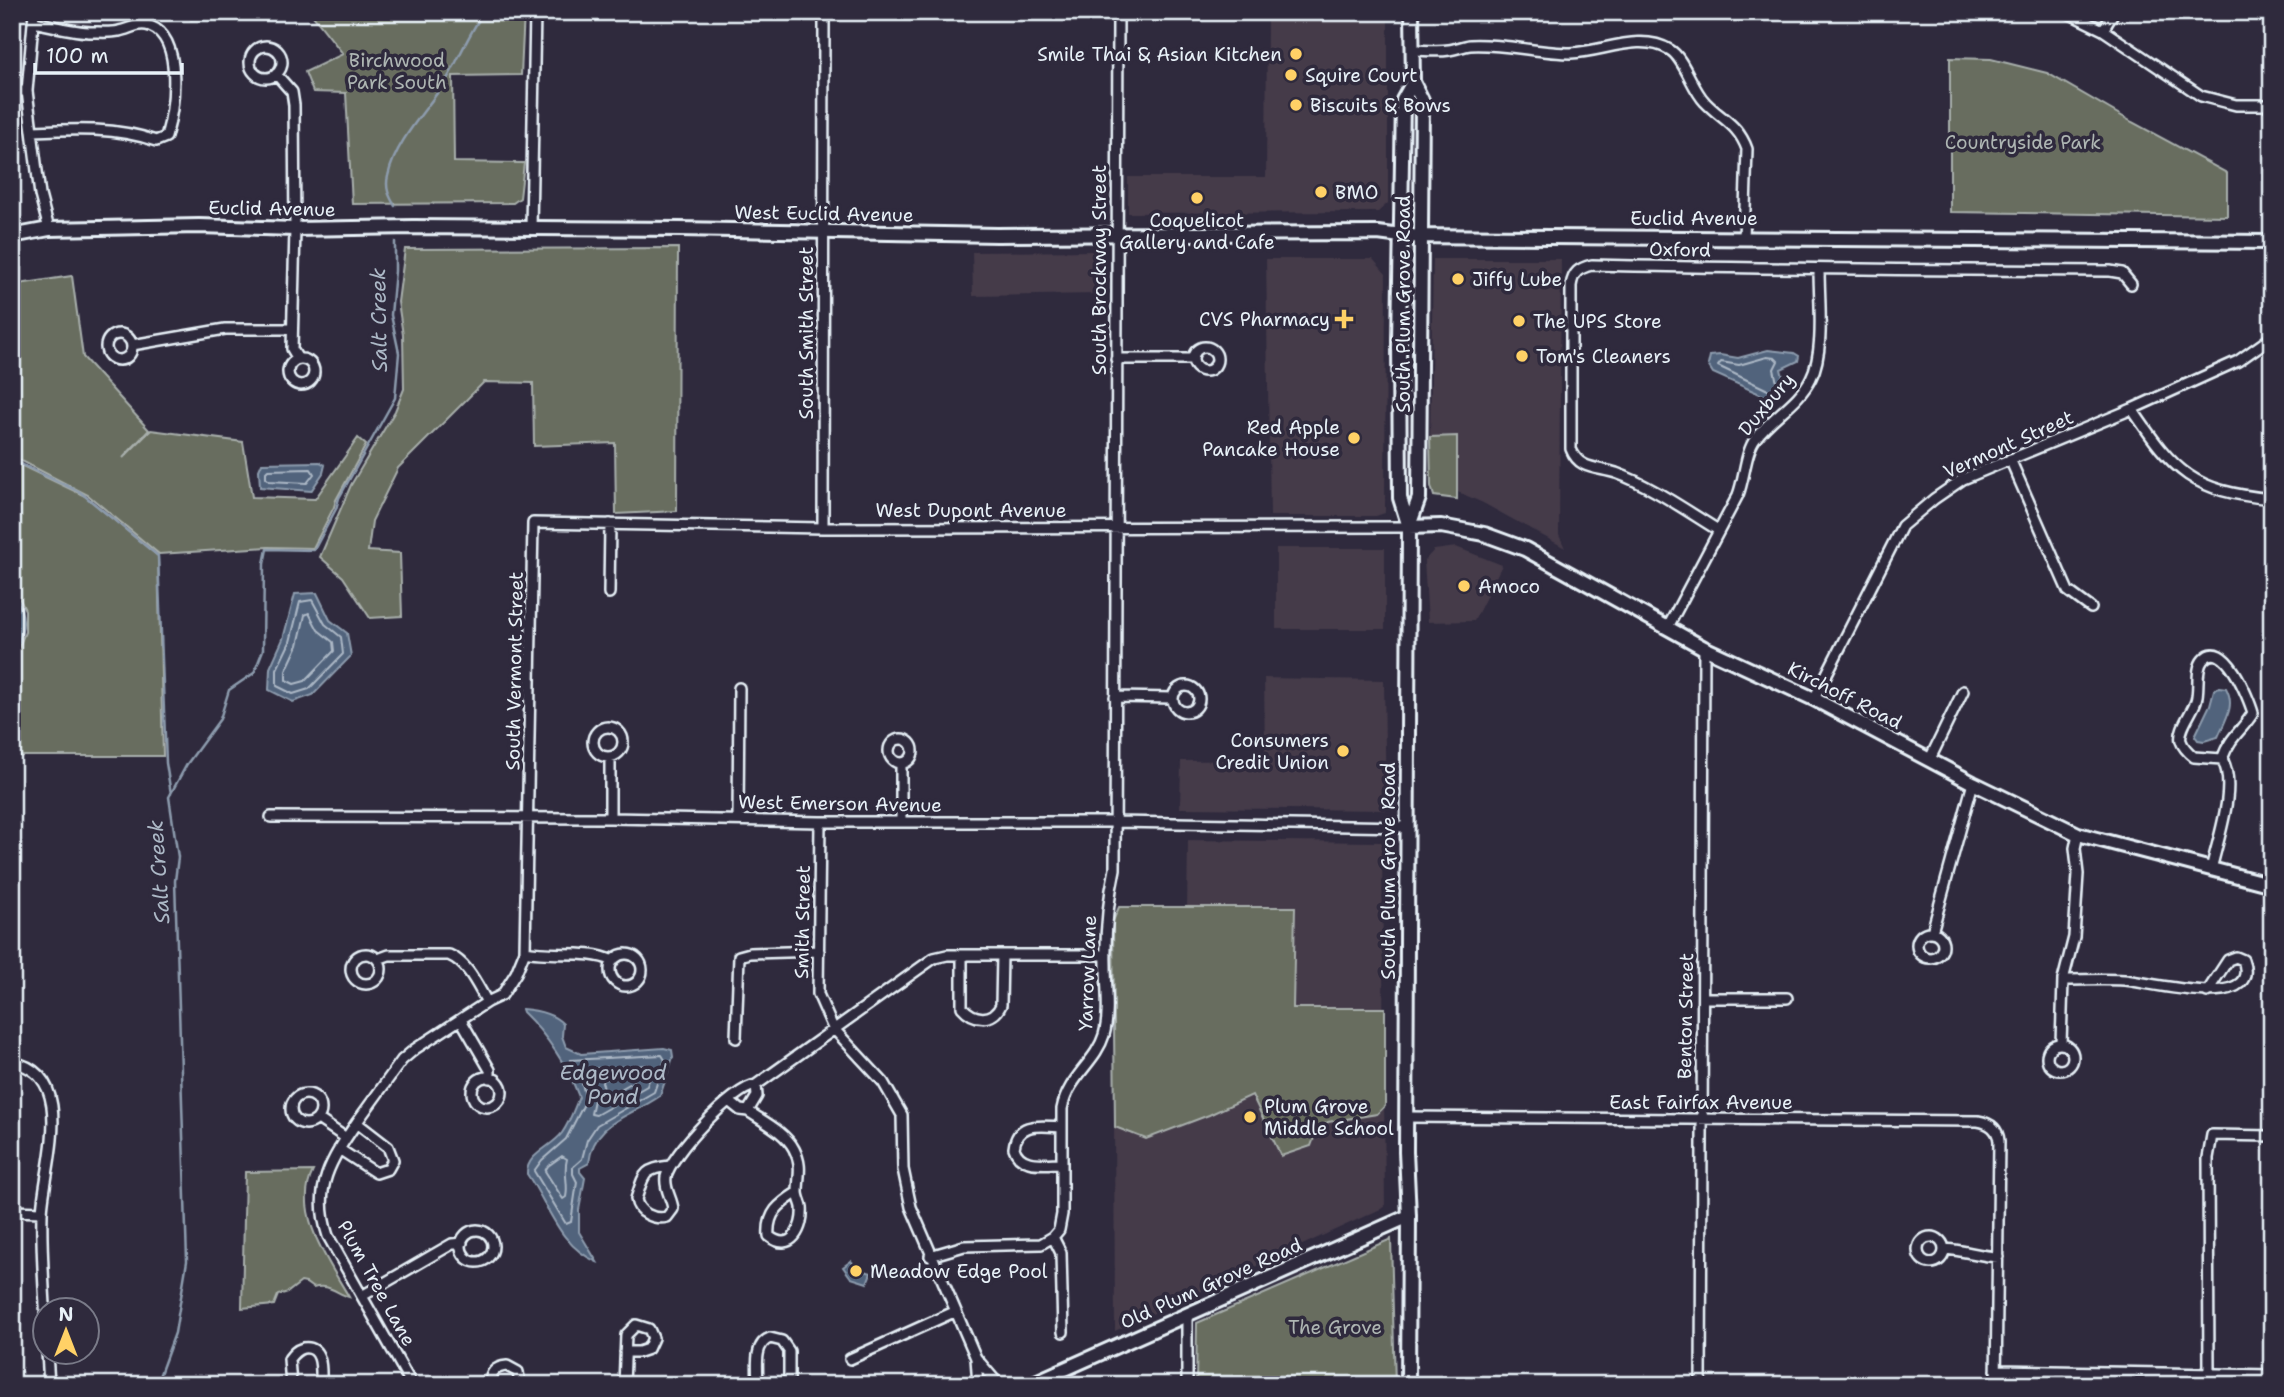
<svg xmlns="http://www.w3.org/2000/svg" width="2284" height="1397" font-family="'Shantell Sans',sans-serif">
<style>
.built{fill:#443a49}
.green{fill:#686d5f;stroke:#a8afac;stroke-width:2}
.water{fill:#51637c;stroke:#8d9cae;stroke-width:2}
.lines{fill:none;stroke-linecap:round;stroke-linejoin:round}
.shore{stroke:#acb8c6;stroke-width:2}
.stream{stroke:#8d9cae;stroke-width:2.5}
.street-casing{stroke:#e8f1f8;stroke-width:14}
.secondary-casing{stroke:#e8f1f8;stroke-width:18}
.street{stroke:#2f2a3d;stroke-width:9}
.secondary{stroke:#2f2a3d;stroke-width:12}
.poi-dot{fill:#ffd166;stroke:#2f2a3d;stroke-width:2.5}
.labels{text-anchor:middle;stroke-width:7;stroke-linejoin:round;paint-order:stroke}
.poi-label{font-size:19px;fill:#e8f1f8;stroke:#2f2a3d;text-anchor:start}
.park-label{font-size:19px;fill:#aeb6b3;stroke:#2f2a3d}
.street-label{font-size:19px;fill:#e8f1f8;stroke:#2f2a3d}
.water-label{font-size:21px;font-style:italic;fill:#acb8c6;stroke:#2f2a3d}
</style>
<rect width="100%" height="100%" fill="#2f2a3d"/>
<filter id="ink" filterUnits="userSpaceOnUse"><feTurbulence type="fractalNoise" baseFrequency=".0143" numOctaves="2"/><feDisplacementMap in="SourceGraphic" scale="14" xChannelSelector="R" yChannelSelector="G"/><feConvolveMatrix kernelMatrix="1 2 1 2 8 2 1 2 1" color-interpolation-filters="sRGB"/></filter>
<g filter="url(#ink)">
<!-- built -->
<path class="built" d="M1267,12H1388V203L1378,212L1128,213V177H1266Z
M1097,251L1100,294L973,296L972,252Z
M1266,259H1373L1386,274L1385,513L1376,516H1270Z
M1433,259H1561L1559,535L1565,548L1483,503L1458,492L1457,437H1430Z
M1456,547L1502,565L1474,621L1428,622L1424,561L1434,550Z
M1276,548H1385V629H1276Z
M1264,678L1384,680L1386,810L1180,808L1181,761L1265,760Z
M1188,840L1382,842L1385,1207L1115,1331L1113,921L1119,907H1187Z"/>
<!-- green -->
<path class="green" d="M186,12H247L246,16L191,20Z
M310,12H524L521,75L453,76L454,162L524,163L520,198L513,203L352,204L346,93L313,92L305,72L343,54Z
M1950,58L1991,59L2047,73L2132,122L2227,173V216L1950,212Z
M678,248L677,511L616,514L615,443L534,446L533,383L484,382L398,468L372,521L368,551L400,553L402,616L370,618L343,577L320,557L351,485L395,411L404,389L403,335L398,302L405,249Z
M72,276L83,357L149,430L123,458L151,430L243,442L252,497L315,499L358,438L366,445L336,500L334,507L313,548L268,547L159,554L88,495L12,456V285Z
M1457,436V499L1434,496L1431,486L1430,437Z
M12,461L85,496L158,556L163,756H12V664L25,632V610L12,583Z
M1119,907H1295L1293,1008H1385V1106L1377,1114L1328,1122L1317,1130L1311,1146L1281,1156L1252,1095L1209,1115L1146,1139L1115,1127L1113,921Z
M313,1171C292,1213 329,1262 349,1297C336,1293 328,1283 313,1288L306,1283L301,1282L288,1292L278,1295L274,1305L242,1308L245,1172Z
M1391,1239L1395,1385H1196L1197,1323Z"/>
<!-- water -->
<path class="water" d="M1768,350L1794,353L1799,356L1798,361L1781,369L1785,385L1771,399L1713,373L1708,365L1710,356L1720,355L1738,358Z
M320,462L325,465L323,473L311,491L260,487L259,470L262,463Z
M12,587C28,619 25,627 12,660Z
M317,593L330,620L347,633L351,656L313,695L293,702L269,690L270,668L283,639L295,594Z
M2219,687L2226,688C2236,706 2225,720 2218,737L2204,741L2198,740L2195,736L2210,705L2214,690Z
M522,1009C536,1010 553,1013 563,1024L562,1036L566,1047L581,1054L664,1048L672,1050L673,1057L660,1096C629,1118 594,1120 589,1163L580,1168V1172L585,1178L579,1210V1232L597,1262C559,1246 550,1207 527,1174C526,1154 552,1147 562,1133C570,1122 574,1109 579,1097C568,1067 547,1035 523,1012Z
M851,1261L858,1269L871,1273L867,1283L851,1278L843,1267Z"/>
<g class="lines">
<!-- shore -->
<path class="shore" d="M1767,357L1775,358L1778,361L1774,369L1777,383L1770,391L1718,366L1721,362L1739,365Z
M311,469L314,474L307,483L269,481L266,478V472L268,470Z
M312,600L325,624L341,637L343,654L309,689L293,694L277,686V669L290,642L300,602Z
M309,613L318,630L333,642L334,651L305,681L294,684L286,680V671L298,645L305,615Z
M662,1055L665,1060L654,1092L597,1125L587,1140L582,1159L573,1167V1174L577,1182L571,1222L566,1224L534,1171L542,1160L566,1139L586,1100L582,1083L570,1060Z
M649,1065L653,1069L647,1086L596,1115L591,1114L595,1095L586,1073L587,1069Z
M631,1076L634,1078L633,1082L610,1095L606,1094L602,1082L603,1079Z
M562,1156L567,1159C563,1173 569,1183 566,1197L563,1199L545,1171L548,1166Z"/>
<!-- stream -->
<path class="stream" d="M395,206C389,196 385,188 388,176C396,139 431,106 450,74C461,53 470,32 484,12
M12,460L80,492L158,556L166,763L171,794
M156,1385L175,1333L187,1261L175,881L178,857L169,797L187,764L220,719L229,690L254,673L263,650L264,564L267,549L314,550L336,509L339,498L395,398L399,353L391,315L395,271V242"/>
<defs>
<path id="street" d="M34,12L27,91L40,195L49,229
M2066,12L2103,30L2201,96L2236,105H2272
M33,22C51,25 73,32 92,32C100,32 111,33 119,31C130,29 138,22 150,26C184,39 174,109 166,137L156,141C117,127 74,129 33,131
M2103,30L2114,12
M250 62a16 16 0 1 1 32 0a16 16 0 1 1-32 0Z
M1412,50C1424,50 1437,52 1449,50C1456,49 1463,46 1470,45C1503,43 1538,53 1571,53C1603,52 1640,32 1670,50C1684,58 1692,89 1705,102C1722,120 1738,124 1747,149L1744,238
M276,74L292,92L294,105L295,229L292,349L298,359
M12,91H27
M531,228L535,12
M106 347a13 13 0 1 1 26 0a13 13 0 1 1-26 0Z
M132,345L225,329H292
M1193 359a12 12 0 1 1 24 0a12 12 0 1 1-24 0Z
M288 372a13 13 0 1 1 26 0a13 13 0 1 1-26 0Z
M1116,359H1193
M2132,409C2175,473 2192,491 2272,499
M2010,459L2068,591L2091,608
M823,528L824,12
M1718,530C1687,511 1650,485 1616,473C1597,467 1579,470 1571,449V286C1573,272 1579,268 1592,265C1765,269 1937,270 2110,271L2122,273L2131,284
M609,593L610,524
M1668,627L1738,495C1745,477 1745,452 1756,438C1772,416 1799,403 1811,378C1825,351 1819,301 1819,270
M1173 699a13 13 0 1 1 26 0a13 13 0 1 1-26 0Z
M1115,697L1173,698
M1814,699L1902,526L1934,499L1963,479L2132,409L2238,361L2272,337
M593 742a15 15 0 1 1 30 0a15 15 0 1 1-30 0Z
M889 751a12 12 0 1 1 24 0a12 12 0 1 1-24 0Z
M1930,759L1963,691
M901,763V822
M271,817L610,818L820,822H1115L1408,827
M610,818V757
M738,820L739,688
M820,822L818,994L833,1028L883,1082L902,1115L903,1169L911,1207L976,1358L999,1385
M2211,870C2217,841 2238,786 2222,759C2231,735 2241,732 2253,713C2249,699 2224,635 2203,660C2195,669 2200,689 2196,701C2192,713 2178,729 2181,741C2183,747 2189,753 2194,757L2222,759
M1932,932L1973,783
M1917 945a13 13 0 1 1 26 0a13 13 0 1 1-26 0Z
M525,951C552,957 589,949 613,961
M351 969a15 15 0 1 1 30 0a15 15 0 1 1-30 0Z
M610 970a16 16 0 1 1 32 0a16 16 0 1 1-32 0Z
M962,955V1007C973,1020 993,1023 1001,1005L1002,955
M378,959L389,955H449C468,963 477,985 487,1002
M2063,980C2083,980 2104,979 2124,980C2145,981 2263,1014 2243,960L2236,957L2228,960L2207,992
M1703,998H1787
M461,1020L490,1070V1078
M736,1038L739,956L750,953L819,951
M2047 1057a13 13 0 1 1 26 0a13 13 0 1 1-26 0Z
M2061,1044L2063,980L2074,937L2078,874L2075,848L2078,834
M12,1062C80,1075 43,1169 42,1214C41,1249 44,1286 46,1322
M472 1092a15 15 0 1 1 30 0a15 15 0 1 1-30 0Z
M756,1085L757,1096L748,1111C764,1122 785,1132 794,1149C803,1167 798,1175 798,1192C798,1197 801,1202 802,1207C804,1228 791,1254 769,1236C767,1213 779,1204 798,1192
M291 1109a15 15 0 1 1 30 0a15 15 0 1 1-30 0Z
M730,1102L740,1110L748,1111
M1406,1117L1978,1121C1990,1123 1998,1129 1999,1141L1996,1385
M318,1119L346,1138
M1061,1127C1040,1126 1017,1121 1014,1148C1020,1168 1044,1163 1062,1163
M339,1149L376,1173L388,1169L393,1160L388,1147L357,1123
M670,1166C642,1169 644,1175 636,1199C638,1213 654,1220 667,1217L673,1209C672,1198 664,1189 666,1177C670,1155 734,1087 756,1085L934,958L947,955H1106
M12,1211L42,1212
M461 1246a16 16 0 1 1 32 0a16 16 0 1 1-32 0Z
M1918 1250a13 13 0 1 1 26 0a13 13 0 1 1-26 0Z
M1053,1237L1061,1253L1063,1332
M1944,1249C1964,1250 1979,1256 1998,1257
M930,1256L964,1246L1041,1244L1053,1237L1059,1230L1062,1214V1109C1068,1077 1096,1062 1104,1035C1110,1014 1106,987 1106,965C1105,931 1108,901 1115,869L1118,12
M362,1296L452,1244L462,1243
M47,1352L49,1385
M976,1358L978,1385
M850,1359L954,1312
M1996,1370L2272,1375
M2209,1374L2208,1158L2212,1135L2272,1136
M291,1385L289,1359C293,1354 296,1350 303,1348C324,1345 321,1372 321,1385
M412,1385L328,1236C312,1188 331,1160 357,1122C372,1101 387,1081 402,1060L415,1049L487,1002L502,995L516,973L525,951L533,523L823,528L1409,527
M490,1385C490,1372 495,1367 507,1366L518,1372L520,1385
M624,1385L626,1335L636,1325L649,1329L653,1338L648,1349L639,1352H625
M758,1385C758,1369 753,1344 770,1338L782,1341L789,1351V1385
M1187,1385V1314
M1701,1385L1704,648"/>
<path id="secondary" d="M12,236L49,229L199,226L295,229L413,227L680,229L997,235L1378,233L1401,236L2272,242
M1409,526L1419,498L1422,100L1413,82L1412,12
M1409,527L1441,526L1484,534L1525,549L1704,648L1814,699L1973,783L2078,834L2272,885
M1029,1385L1409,1216
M1408,1385L1409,1216L1406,1152L1409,527L1400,498L1399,341L1403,100L1413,82"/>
</defs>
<!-- street casing -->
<use href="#street" class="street-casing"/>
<!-- secondary casing -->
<use href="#secondary" class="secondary-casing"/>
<!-- street -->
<use href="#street" class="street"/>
<!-- secondary -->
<use href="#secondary" class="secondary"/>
</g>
</g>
<!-- markers -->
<g class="poi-dot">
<circle cx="1296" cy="54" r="7"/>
<circle cx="1291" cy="75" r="7"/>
<circle cx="1296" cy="105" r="7"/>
<circle cx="1321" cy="192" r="7"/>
<circle cx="1197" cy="198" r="7"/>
<circle cx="1458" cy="279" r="7"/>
<path d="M1340.5 308.5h7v7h7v7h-7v7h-7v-7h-7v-7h7z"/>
<circle cx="1519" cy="321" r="7"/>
<circle cx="1522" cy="356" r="7"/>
<circle cx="1354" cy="438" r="7"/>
<circle cx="1464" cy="586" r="7"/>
<circle cx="1343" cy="751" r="7"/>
<circle cx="1250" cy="1117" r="7"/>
<circle cx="856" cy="1271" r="7"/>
</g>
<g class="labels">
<!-- poi labels -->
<g class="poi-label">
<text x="1282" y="61" text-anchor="end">Smile Thai &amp; Asian Kitchen</text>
<text x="1305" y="82">Squire Court</text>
<text x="1310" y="112">Biscuits &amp; Bows</text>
<text x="1335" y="199">BMO</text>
<text x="1197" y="227" text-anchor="middle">Coquelicot<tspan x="1197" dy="22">Gallery and Cafe</tspan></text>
<text x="1472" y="286">Jiffy Lube</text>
<text x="1330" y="326" text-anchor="end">CVS Pharmacy</text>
<text x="1533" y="328">The UPS Store</text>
<text x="1536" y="363">Tom's Cleaners</text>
<text x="1340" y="434" text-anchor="end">Red Apple<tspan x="1340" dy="22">Pancake House</tspan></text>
<text x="1478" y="593">Amoco</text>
<text x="1329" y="747" text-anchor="end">Consumers<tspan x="1329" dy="22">Credit Union</tspan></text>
<text x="1264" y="1113">Plum Grove<tspan x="1264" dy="22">Middle School</tspan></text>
<text x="870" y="1278">Meadow Edge Pool</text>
</g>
<!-- park labels -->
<g class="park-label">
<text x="397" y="67">Birchwood<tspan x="397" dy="22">Park South</tspan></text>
<text x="2023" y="149">Countryside Park</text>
<text x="1335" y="1334">The Grove</text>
</g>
<!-- street labels -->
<g class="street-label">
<text transform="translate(272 208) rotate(1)" y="7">Euclid Avenue</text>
<text transform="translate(824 213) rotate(1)" y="7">West Euclid Avenue</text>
<text x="1694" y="225">Euclid Avenue</text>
<text transform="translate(1680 249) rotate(1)" y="7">Oxford</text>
<text transform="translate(1099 270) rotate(-90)" y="7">South Brockway Street</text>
<text transform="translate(1403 304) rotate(-90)" y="7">South Plum Grove Road</text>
<text transform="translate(806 333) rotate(-90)" y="7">South Smith Street</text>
<text transform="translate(1766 404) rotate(-50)" y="7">Duxbury</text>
<text transform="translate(2008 444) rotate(-24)" y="7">Vermont Street</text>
<text x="971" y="517">West Dupont Avenue</text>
<text transform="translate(514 671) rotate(-89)" y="7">South Vermont Street</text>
<text transform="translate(1845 695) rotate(27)" y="7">Kirchoff Road</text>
<text transform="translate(840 803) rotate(1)" y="7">West Emerson Avenue</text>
<text transform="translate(1388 871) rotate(-90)" y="7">South Plum Grove Road</text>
<text transform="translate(802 922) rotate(-89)" y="7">Smith Street</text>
<text transform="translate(1087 973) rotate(-88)" y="7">Yarrow Lane</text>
<text transform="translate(1685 1016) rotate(-89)" y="7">Benton Street</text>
<text x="1701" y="1109">East Fairfax Avenue</text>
<text transform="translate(377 1283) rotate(61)" y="7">Plum Tree Lane</text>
<text transform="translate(1211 1283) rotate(-24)" y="7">Old Plum Grove Road</text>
</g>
<!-- water labels -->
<g class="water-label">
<text transform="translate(379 320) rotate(-91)" y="7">Salt Creek</text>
<text transform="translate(159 872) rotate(-94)" y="7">Salt Creek</text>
<text x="613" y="1080">Edgewood<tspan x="613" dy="24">Pond</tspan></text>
</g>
</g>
<!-- margin -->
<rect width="2284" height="1397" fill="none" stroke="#2f2a3d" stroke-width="42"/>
<rect x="21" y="21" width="2242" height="1355" fill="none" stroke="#e8f1f8" stroke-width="2.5" filter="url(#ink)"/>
<!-- north arrow -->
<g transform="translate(66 1331)"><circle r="33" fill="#2f2a3d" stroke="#797a88" stroke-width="2"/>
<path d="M0-5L12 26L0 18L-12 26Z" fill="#ffd166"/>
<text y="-10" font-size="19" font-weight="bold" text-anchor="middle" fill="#e8f1f8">N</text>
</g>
<!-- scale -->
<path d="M35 63v10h147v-10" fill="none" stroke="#e8f1f8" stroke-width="3.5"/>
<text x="46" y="63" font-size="21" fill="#e8f1f8" stroke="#2f2a3d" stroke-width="5" paint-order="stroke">100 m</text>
</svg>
